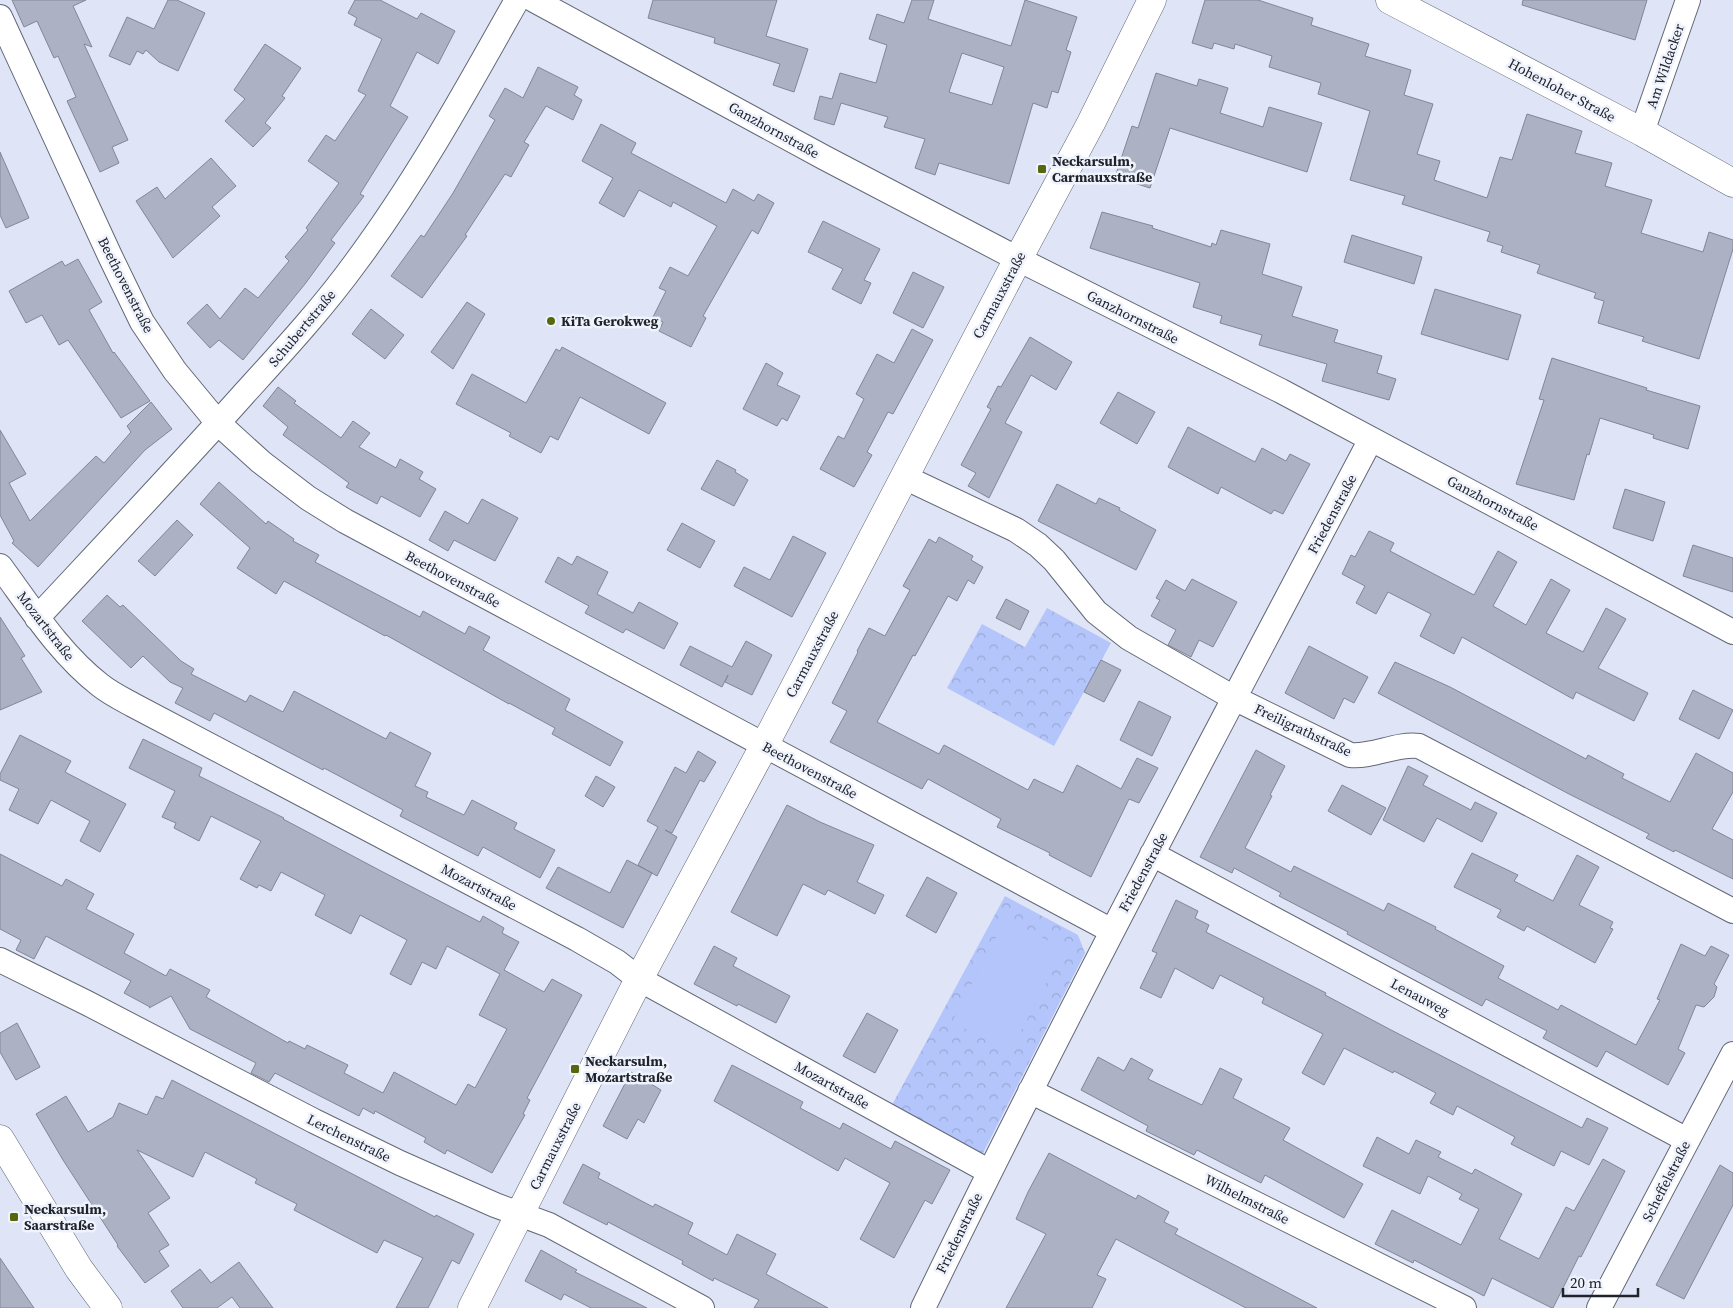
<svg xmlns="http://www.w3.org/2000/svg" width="1733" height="1308" font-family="'Source Serif 4',serif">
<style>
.forest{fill:url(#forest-crowns)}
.garden{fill:#b3c5fa}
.building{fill:#acb2c3;stroke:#818797;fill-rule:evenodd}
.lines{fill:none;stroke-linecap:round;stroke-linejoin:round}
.minor-casing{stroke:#626877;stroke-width:26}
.tertiary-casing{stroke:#626877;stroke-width:29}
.secondary-casing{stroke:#626877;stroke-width:29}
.minor{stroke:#fff;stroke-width:24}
.tertiary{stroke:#fff;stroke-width:28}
.secondary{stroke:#fff;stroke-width:28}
.poi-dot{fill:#57670f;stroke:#eff3fd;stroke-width:2}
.labels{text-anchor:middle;stroke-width:5;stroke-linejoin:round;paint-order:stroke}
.street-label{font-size:14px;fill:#21232a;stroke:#eff3fd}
.poi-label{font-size:14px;font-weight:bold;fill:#21232a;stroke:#eff3fd;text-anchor:start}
</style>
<defs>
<pattern id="forest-crowns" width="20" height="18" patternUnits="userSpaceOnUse" patternTransform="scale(1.25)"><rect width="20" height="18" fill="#b3c5fa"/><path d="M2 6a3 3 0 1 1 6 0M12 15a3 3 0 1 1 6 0" fill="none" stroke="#9aa9d6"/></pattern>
</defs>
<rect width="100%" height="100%" fill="#dfe5f7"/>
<!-- forest -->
<path class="forest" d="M1047,608L1111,643L1054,746L947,688L982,624L1025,647Z
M1005,896L1078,935L1085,953L982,1155L892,1105Z"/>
<!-- garden -->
<path class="garden" d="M1006,918L1064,949L1010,1052L952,1022Z"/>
<!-- building -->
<path class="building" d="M12,0H86L73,6L92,47L84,44L128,140L112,147L119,163L100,172L67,101L76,97L58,56L54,58L37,21L24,27Z
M168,0H177L205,13L178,71L159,62L146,50L143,54L137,51L130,65L109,56L127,17L154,29Z
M355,0H380L417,19L421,13L455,31L438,64L417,52L390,106L408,117L360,194L364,196L331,240L335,243L305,284L243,360L219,340L210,348L187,323L207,304L220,319L245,288L258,298L289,261L285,257L308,230L306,228L339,183L308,161L326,135L335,141L366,95L358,91L382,39L354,25L357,18L348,13Z
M653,0H777L766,36L808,49L794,92L773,85L780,64L714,43L715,38L648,18Z
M912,0H934L928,19L1011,46L1025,0L1077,17L1066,50L1071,52L1058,93L1052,91L1047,108L1033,103L1009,184L939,163L935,175L915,168L925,139L884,127L888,117L841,103L834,125L814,119L820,96L832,99L840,73L876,83L887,45L869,39L877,14L904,23ZM962,53L1004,67L992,105L949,92Z
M1205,0H1258L1313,18L1311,25L1369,44L1365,56L1411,70L1404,95L1433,104L1417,154L1440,161L1434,180L1487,198L1500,157L1512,160L1527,114L1582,131L1575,153L1612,163L1605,186L1652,200L1641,233L1703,252L1709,232L1733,240V249L1699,359L1642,341L1644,337L1598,323L1604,301L1594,298L1596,293L1537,273L1540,265L1501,252L1503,246L1487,241L1490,232L1402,204L1405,196L1350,180L1370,111L1318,94L1321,83L1269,67L1272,56L1235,44L1234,49L1214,43L1212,49L1192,43Z
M1523,0H1647L1635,40L1522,5Z
M265,44L301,68L282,96L285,98L265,123L271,128L253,147L225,121L245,99L234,90Z
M538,67L578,87L574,95L582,100L573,120L546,106L524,142L529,145L511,177L505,174L465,235L467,236L422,298L391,276L421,235L424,237L453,193L495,120L489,116L505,88L523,98Z
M1156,73L1197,86L1199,79L1228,88L1220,113L1263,127L1269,107L1322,123L1307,172L1170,128L1150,188L1115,177L1132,126L1138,128Z
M601,124L636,143L631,153L726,203L733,189L754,201L758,194L774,203L758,234L752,230L703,316L706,318L691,347L659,331L663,322L653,317L666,291L659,288L670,267L688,276L717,226L673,202L671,207L639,190L624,217L599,203L613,178L582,161Z
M0,152L29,218L6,228L0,215Z
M211,158L236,186L212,207L220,216L173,258L136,201L157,187L165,199Z
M1102,212L1153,226L1152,228L1211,247L1212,243L1216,245L1221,230L1270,244L1262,274L1302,287L1292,316L1338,330L1334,342L1382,356L1377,373L1396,379L1389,400L1322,381L1327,364L1259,345L1262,335L1220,323L1222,316L1193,307L1200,283L1090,248Z
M823,221L880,249L864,280L871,283L861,304L832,289L843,269L808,252Z
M1352,235L1422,257L1414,284L1344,262Z
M78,259L102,302L89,310L113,353L114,352L150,401L121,418L68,340L59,345L42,315L26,323L9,291L62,261L65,266Z
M913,272L944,287L923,328L893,313Z
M1435,289L1521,315L1508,360L1421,334Z
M467,302L485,314L453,369L431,352Z
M371,309L404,335L385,359L352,334Z
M912,329L933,340L893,414L888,412L867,452L872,455L854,487L820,469L838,436L844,439L864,399L856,394L877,354L894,363Z
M1030,337L1072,362L1056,390L1031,375L1005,423L1022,432L989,498L968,486L976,473L961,465L991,409L987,407L998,386L1001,387Z
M562,347L666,403L649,434L580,397L558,440L550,436L541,453L509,436L511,433L456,404L472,374L526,403L556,349L560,351Z
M1552,358L1647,388L1646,390L1700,406L1688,449L1653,438L1654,435L1600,418L1589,455L1587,454L1574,500L1516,484L1544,400L1539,399Z
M766,363L783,373L777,385L800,396L787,421L782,418L777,426L743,409Z
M278,387L296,401L294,403L341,438L353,421L370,433L359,447L396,468L400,459L423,472L419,479L436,489L420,517L381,496L377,504L346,487L349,483L283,435L288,427L263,406Z
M1118,392L1155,412L1137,444L1100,423Z
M151,402L172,429L145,450L38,567L12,543L14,541L0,515V430L26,474L9,483L30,521L96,456L104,463L131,432L127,426Z
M1188,427L1255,462L1262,448L1286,461L1290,454L1310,464L1283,514L1274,510L1271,514L1221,487L1218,494L1168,467Z
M717,460L736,470L735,472L748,480L734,506L701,489Z
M219,482L266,524L268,521L294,539L293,541L319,555L315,562L420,617L423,611L465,634L469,626L490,637L483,650L570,699L565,710L623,742L610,766L552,734L555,728L509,703V704L386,635L385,636L284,581L276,594L237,568L250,548L200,504Z
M1057,484L1096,504L1099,498L1120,508L1119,510L1156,530L1136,570L1038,521Z
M1625,489L1665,502L1653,541L1613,528Z
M482,499L518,518L495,561L454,540L448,551L429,540L445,511L468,524Z
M177,520L193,535L155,576L138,561Z
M682,523L715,541L700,568L667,550Z
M1369,531L1394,543L1390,551L1474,595L1498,551L1517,562L1493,606L1526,625L1551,579L1570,590L1546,633L1583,652L1606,608L1626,619L1598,668L1648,693L1634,721L1576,692L1573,699L1462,637L1454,654L1420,636L1431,614L1388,592L1376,614L1356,603L1365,586L1342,574L1351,555L1355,557Z
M793,536L826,553L792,617L734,586L744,567L770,580Z
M939,537L973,556L971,560L983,567L974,584L968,580L957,601L948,596L915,656L913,655L877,722L939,754L944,745L1028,790L1034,779L1063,793L1077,765L1121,789L1137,758L1158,768L1139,803L1129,799L1091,877L1049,855L1050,853L997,827L1001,819L928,779L922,789L830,742L847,711L832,703L858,652L857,651L869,628L885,636L910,590L903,586L929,539L936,543Z
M1693,545L1733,558V592L1683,576Z
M577,556L608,572L597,594L633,613L639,602L678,623L664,649L626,629L623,633L585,613L589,606L545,582L558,557L572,565Z
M1192,579L1237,602L1213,647L1199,640L1191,657L1168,645L1176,630L1151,616L1160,600L1156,598L1166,580L1185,591Z
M107,595L120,607L123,605L181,661L194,669L191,674L246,702L250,695L283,712L294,691L386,739L390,732L431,753L415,786L428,792L426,797L464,815L472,800L517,823L514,829L555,850L540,878L483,847L478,856L400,816L403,810L324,768L323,770L214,713L210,721L175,703L183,688L170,682L143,656L131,668L82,621Z
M1006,599L1029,611L1020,630L996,618Z
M0,617L25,656L21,658L42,692L0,710Z
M746,641L772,655L752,695L725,682L728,675L722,687L680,665L690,646L732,667Z
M1309,646L1368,677L1354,703L1344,698L1334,719L1285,693Z
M1101,660L1121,670L1104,702L1084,692Z
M1395,662L1450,687L1586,759L1588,755L1624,774L1622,778L1670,802L1696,753L1733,773V792L1712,829L1733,840V879L1675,850L1674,852L1646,838L1649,834L1569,794L1378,693Z
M1693,690L1733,710L1719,739L1679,719Z
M1139,701L1171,717L1152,756L1120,740Z
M20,735L71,761L65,772L126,804L100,852L80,841L90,821L51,800L38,824L9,810L19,789L0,780V774Z
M143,739L202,768L199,776L284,818L283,819L381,871L480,922L483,916L504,928L502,933L519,942L504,970L544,992L552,979L582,995L527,1098L530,1100L523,1114L525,1115L492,1173L447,1150L445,1154L424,1142L426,1138L375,1111L374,1114L363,1108L359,1116L275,1073L269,1082L251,1073L256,1063L190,1029L171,996L149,1008L150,1007L124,993L131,981L46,936L34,959L16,950L21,940L0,929V854L62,886L66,879L94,894L86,909L134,934L124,953L166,976L170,969L210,990L206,997L288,1043L289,1041L305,1049L307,1045L348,1065L344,1073L383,1093L394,1072L456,1105L468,1084L475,1088L507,1029L479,1015L500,974L447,946L436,969L422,962L411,985L390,974L407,940L360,915L351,934L315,915L325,895L281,872L271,891L259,885L257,888L240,879L261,841L211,816L199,841L174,828L176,823L162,817L175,791L129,768Z
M1256,750L1285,766L1270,795L1272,796L1245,848L1291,872L1294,866L1384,911L1388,903L1436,927L1435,929L1504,966L1498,978L1558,1010L1561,1005L1636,1045L1660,1000L1657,999L1681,944L1705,956L1711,946L1729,955L1714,984L1717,987L1714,997L1704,1007L1696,1005L1678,1049L1685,1053L1668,1085L1606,1051L1597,1067L1543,1038L1547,1031L1486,999L1482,1006L1347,934L1348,932L1279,896L1281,893L1234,868L1232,873L1200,857Z
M698,751L716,762L704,782L700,780L672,833L665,830L677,837L657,876L638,865L658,827L647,821L675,767L686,773Z
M1408,766L1428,776L1423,785L1471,810L1475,802L1497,813L1482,842L1437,818L1424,842L1383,820Z
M596,776L615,787L603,807L585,796Z
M1342,785L1386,808L1371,835L1328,811Z
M787,805L820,822L874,845L857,882L884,895L875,914L828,890L825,895L803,884L777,936L731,912Z
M1472,853L1518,875L1514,881L1553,901L1577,855L1599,867L1579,905L1613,922L1610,928L1613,929L1595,963L1527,926L1524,931L1497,917L1501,910L1454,887Z
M627,860L652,873L623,928L546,888L558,867L610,893Z
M927,877L957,893L936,933L906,916Z
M1176,900L1198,911L1195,918L1209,925L1206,932L1326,993L1325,995L1393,1031L1582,1128L1587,1118L1608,1128L1589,1165L1561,1151L1554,1166L1511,1144L1515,1137L1457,1106L1453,1115L1430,1103L1436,1093L1394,1071L1393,1073L1344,1048L1324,1085L1302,1073L1323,1034L1262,1003L1264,998L1220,975L1213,989L1175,968L1161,998L1140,988L1157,953L1152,951Z
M714,946L737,958L733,966L790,996L776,1023L738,1004L737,1006L694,984Z
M867,1013L898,1030L875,1073L843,1056Z
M17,1023L40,1067L16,1080L0,1052V1033Z
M1098,1057L1124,1071L1131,1058L1153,1070L1148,1079L1202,1105L1220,1068L1242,1079L1233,1098L1290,1128L1283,1140L1363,1184L1344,1218L1265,1175L1261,1183L1197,1150L1194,1155L1146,1131L1148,1126L1081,1090Z
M732,1065L803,1102L800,1108L840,1129L843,1123L891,1149L895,1141L950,1170L932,1204L925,1200L894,1258L860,1239L890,1183L845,1158L838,1171L714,1101Z
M631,1072L661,1090L644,1123L638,1119L627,1139L603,1126Z
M172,1080L435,1217L436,1215L474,1234L459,1264L452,1260L428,1308H396L423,1258L384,1240L377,1253L294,1210L297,1204L255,1183L257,1179L205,1152L193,1177L137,1150L170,1198L148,1213L169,1245L159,1251L169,1266L145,1283L117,1246L118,1245L63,1160L36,1114L66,1096L88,1132L113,1117L119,1103L147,1115L156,1096L163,1099Z
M1377,1137L1409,1154L1416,1140L1441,1152L1438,1157L1472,1174L1475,1169L1522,1194L1499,1239L1539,1259L1566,1207L1574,1211L1603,1159L1625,1171L1581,1257L1579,1256L1553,1308H1552L1492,1278L1484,1296L1414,1260L1413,1263L1375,1244L1392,1210L1461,1245L1479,1209L1459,1199L1462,1194L1428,1176L1420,1194L1363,1166Z
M1049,1153L1136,1199L1138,1195L1169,1212L1164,1222L1178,1229L1175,1234L1317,1308H1246L1116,1239L1097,1275L1106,1279L1092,1308H1006L1046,1234L1016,1219L1028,1192Z
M583,1164L600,1173L598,1178L653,1207L655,1204L693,1223L688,1234L727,1255L737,1234L776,1254L766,1274L828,1308H754L759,1300L714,1278L713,1281L682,1264L683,1261L608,1222L607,1225L563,1203Z
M1720,1165L1733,1173V1205L1684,1299L1656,1285Z
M541,1250L577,1270L575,1272L647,1308H591L564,1294L561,1300L525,1281Z
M0,1258L34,1308H0Z
M239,1262L273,1308H240L232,1297L217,1308H183L171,1291L200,1269L211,1283Z"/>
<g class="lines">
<defs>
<path id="minor" d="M534,0L825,158L1018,259L1281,391L1733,632
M0,17L110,256L142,322L175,371L218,423L261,462L308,498L345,521L1112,931
M1642,132L1688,0
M904,477L1016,530L1038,545L1054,560L1096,612L1129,638L1234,698L1350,755C1374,757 1396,743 1419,746L1733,911
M0,566C31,608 59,653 100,685C110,693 122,699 133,705L577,939L617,962L639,979L990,1172
M37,618C106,544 176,470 243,395C282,352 322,309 356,262C417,180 467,89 517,0
M1152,854L1687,1140
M0,960L87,1003L314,1121L400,1163L495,1205L549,1225L702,1308
M1030,1091L1464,1308
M923,1308C1065,1015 1219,727 1371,439
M1599,1308L1733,1054"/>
<path id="tertiary" d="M1390,0L1642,132L1733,183
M472,1308L639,979L764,746L1018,259L1091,123L1152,0"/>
<path id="secondary" d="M0,1139L79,1269L108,1308"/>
</defs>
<!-- minor casing -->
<use href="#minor" class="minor-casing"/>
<!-- tertiary casing -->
<use href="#tertiary" class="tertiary-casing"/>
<!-- secondary casing -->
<use href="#secondary" class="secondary-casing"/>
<!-- minor -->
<use href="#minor" class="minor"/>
<!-- tertiary -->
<use href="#tertiary" class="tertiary"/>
<!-- secondary -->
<use href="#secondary" class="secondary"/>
</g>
<!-- markers -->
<g class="poi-dot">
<rect x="1037" y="164" width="10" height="10" rx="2.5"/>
<circle cx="551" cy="321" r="5"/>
<rect x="570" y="1064" width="10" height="10" rx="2.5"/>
<rect x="9" y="1212" width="10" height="10" rx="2.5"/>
</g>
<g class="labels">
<!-- street labels -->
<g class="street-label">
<text transform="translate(1665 66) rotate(-71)" y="5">Am Wildacker</text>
<text transform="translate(1562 90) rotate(28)" y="5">Hohenloher Straße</text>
<text transform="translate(774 130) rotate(29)" y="5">Ganzhornstraße</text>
<text transform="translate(126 285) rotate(63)" y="5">Beethovenstraße</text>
<text transform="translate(999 295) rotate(-62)" y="5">Carmauxstraße</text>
<text transform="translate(1133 317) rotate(27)" y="5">Ganzhornstraße</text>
<text transform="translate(302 328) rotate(-50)" y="5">Schubertstraße</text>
<text transform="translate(1493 503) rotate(28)" y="5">Ganzhornstraße</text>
<text transform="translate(1332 514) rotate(-62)" y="5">Friedenstraße</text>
<text transform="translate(453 579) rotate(28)" y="5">Beethovenstraße</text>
<text transform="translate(46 626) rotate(52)" y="5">Mozartstraße</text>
<text transform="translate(812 654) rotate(-62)" y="5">Carmauxstraße</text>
<text transform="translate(1303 730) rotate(25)" y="5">Freiligrathstraße</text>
<text transform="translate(810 770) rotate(28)" y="5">Beethovenstraße</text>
<text transform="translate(1143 872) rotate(-62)" y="5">Friedenstraße</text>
<text transform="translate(479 887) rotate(28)" y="5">Mozartstraße</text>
<text transform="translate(1420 997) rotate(28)" y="5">Lenauweg</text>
<text transform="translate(832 1085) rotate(29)" y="5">Mozartstraße</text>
<text transform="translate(349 1138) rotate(26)" y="5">Lerchenstraße</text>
<text transform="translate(555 1146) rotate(-63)" y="5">Carmauxstraße</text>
<text transform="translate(1666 1181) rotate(-63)" y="5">Scheffelstraße</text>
<text transform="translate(1247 1199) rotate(27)" y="5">Wilhelmstraße</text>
<text transform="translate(959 1233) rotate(-64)" y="5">Friedenstraße</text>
</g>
<!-- poi labels -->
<g class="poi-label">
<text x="1052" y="166">Neckarsulm,<tspan x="1052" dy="16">Carmauxstraße</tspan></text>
<text x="561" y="326">KiTa Gerokweg</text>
<text x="585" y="1066">Neckarsulm,<tspan x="585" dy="16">Mozartstraße</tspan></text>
<text x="24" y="1214">Neckarsulm,<tspan x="24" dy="16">Saarstraße</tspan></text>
</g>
</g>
<!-- scale -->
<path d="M1563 1288v8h75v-8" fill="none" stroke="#21232a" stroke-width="2.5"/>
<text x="1570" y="1288" font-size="15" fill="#21232a" stroke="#eff3fd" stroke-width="4" paint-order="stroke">20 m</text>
</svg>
